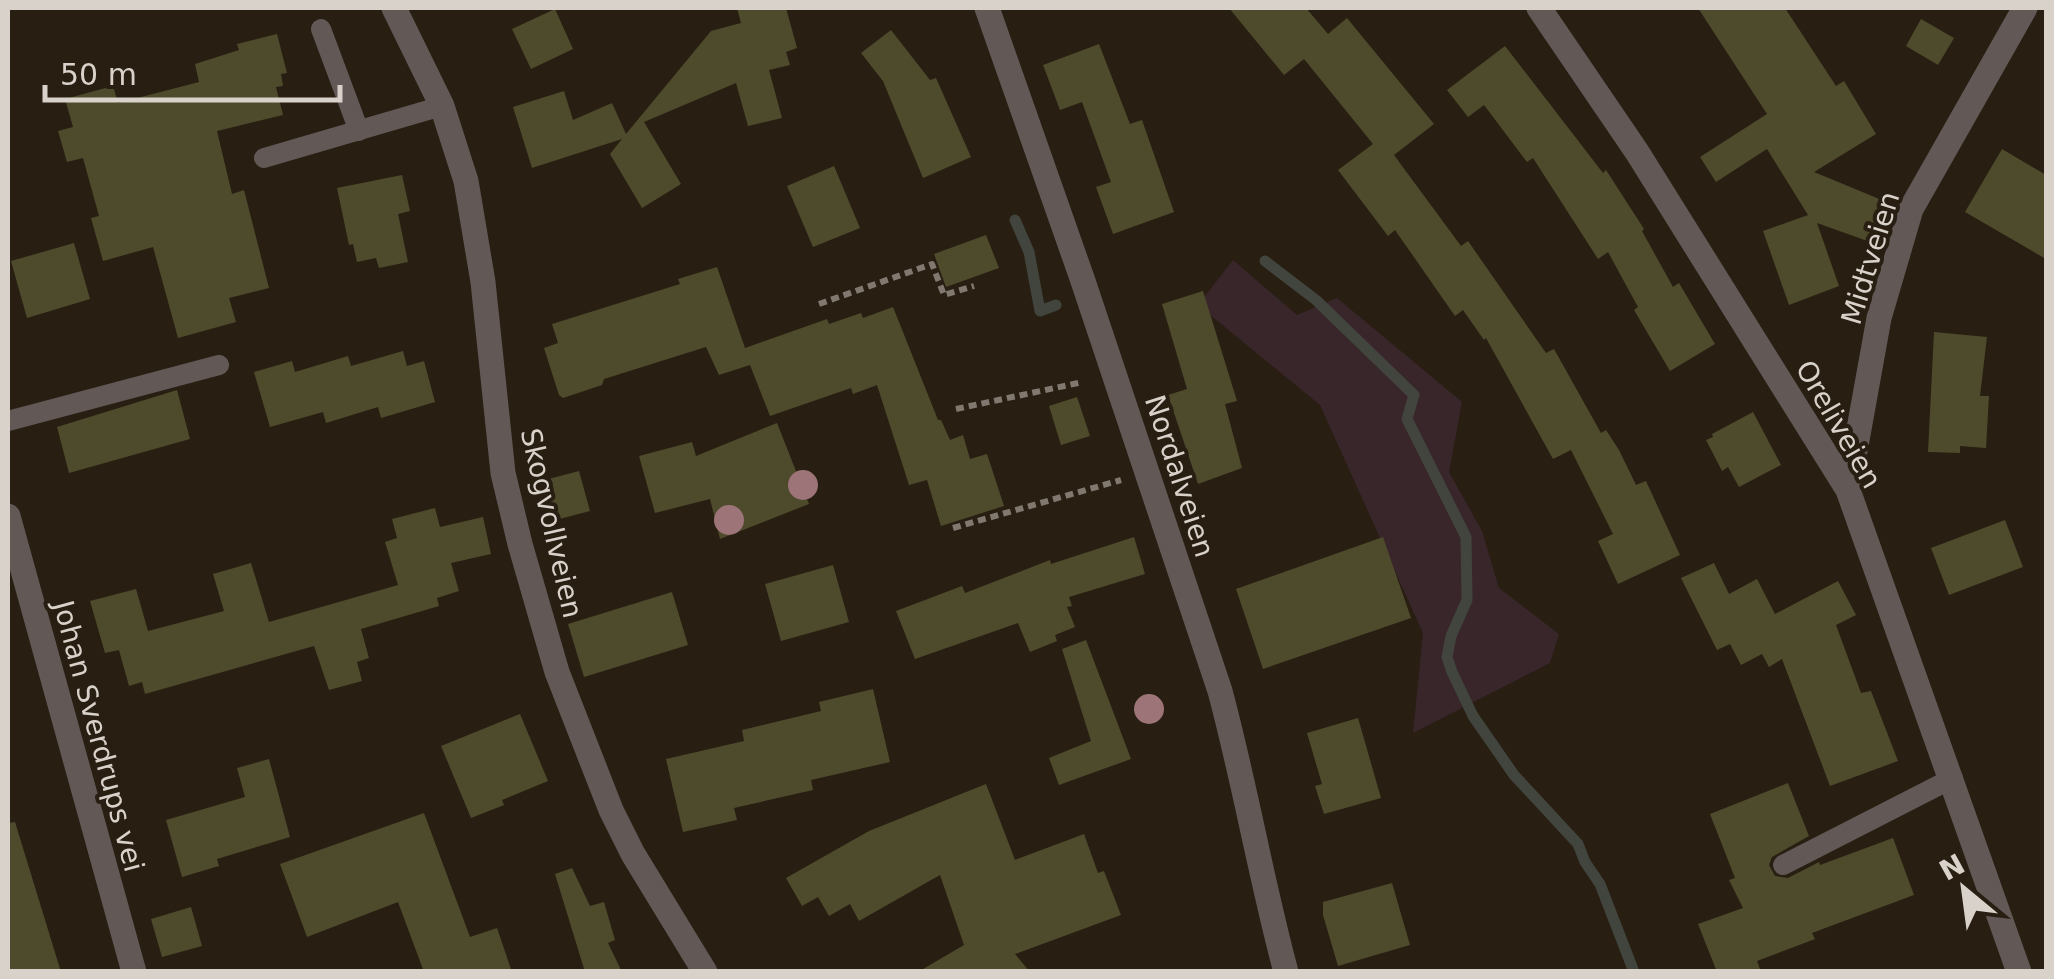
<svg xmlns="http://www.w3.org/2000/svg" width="2054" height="979" font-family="'DejaVu Sans',sans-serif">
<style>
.green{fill:#39262b}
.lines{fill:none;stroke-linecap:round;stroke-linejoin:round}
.stream{stroke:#41453d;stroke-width:11}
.building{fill:#4e4b2c}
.path{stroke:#81786f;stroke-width:6;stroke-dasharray:8 5;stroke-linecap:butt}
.service{stroke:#625957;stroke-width:20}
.minor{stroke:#625957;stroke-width:25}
.tertiary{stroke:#625957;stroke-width:25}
.tree{fill:#9d7478}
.labels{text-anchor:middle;stroke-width:8;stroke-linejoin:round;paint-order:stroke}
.street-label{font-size:28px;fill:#d9d2cb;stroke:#281e12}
</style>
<rect width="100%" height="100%" fill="#281e12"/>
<!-- green -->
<path class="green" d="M1233,260L1297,315L1337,298L1462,402L1449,472L1482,531L1499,588L1559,634L1550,663L1413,733L1423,633L1320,405L1198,305Z"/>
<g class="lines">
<!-- stream -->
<path class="stream" d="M1015,220L1029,252L1040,311L1056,305
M1265,261L1316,300L1414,395L1407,419L1466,537L1467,600L1451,636L1447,657L1452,672L1473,716L1514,775L1578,844L1585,862L1600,884L1634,972"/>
</g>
<!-- building -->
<path class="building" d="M737,8H786L797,48L786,52L790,65L769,70L782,118L748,126L736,83L644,122L681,184L642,208L610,154L622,139L532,168L513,107L564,91L573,120L612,103L626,134L711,31L741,23Z
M1229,8H1306L1328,34L1347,18L1434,124L1394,155L1461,246L1468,241L1546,353L1554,349L1601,433L1606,430L1619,450L1636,485L1646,481L1680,555L1618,584L1598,541L1613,534L1571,450L1553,459L1486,338L1484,340L1463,310L1455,316L1395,230L1388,236L1338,170L1373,144L1304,59L1284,75Z
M1698,8H1785L1836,86L1844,81L1876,134L1814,172L1889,203L1873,243L1817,223L1839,286L1789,305L1763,231L1808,215L1767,149L1716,182L1700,157L1767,114Z
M555,9L573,49L531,69L512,29Z
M1921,19L1954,38L1938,65L1906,46Z
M891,30L930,80L936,78L971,157L923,178L883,81L861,53Z
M277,34L287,73L281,74L283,86L276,87L283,115L217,131L232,194L244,190L269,288L229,298L236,322L178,338L153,247L103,261L91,218L99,216L83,158L67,162L58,131L73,127L65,99L113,86L118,103L199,82L195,64L239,50L237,44Z
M1099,44L1130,124L1142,120L1174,212L1113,234L1096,187L1111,182L1082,102L1060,110L1043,65Z
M1505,46L1603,173L1606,170L1644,229L1642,231L1673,287L1679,283L1715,344L1670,371L1634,310L1638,307L1608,252L1598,259L1533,158L1527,162L1484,105L1468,117L1447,90Z
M2002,149L2046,175V259L1965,212Z
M834,166L860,228L813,247L787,186Z
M402,175L410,211L398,214L408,262L379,268L376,258L357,262L353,244L349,245L337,188Z
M986,235L999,268L946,287L934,254Z
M74,243L90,299L27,318L11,261Z
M717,267L745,348L827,319L829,324L861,313L863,318L893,307L938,420H941L950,440L963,435L970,459L987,454L1004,506L941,526L927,480L909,485L877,385L853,394L851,388L770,416L750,365L719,375L706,347L604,379L602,385L563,398L559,395L544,348L558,343L552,324L680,284L678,279Z
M1203,291L1237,401L1225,404L1242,468L1198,484L1168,395L1187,389L1162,304Z
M1934,332L1987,337L1980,396H1989L1986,448L1960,446V453L1928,452Z
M403,351L407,366L424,361L435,402L381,418L378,407L326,423L323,412L270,427L254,372L292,361L295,372L348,356L351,366Z
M177,390L190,439L69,473L57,427Z
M1077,397L1090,436L1061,445L1049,406Z
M1753,412L1781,465L1739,487L1728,467L1722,471L1706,440L1713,437L1712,434Z
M777,423L809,504L720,539L710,499L655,513L639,456L692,442L696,456Z
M579,471L590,511L552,521L541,481Z
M435,508L440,527L483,517L491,554L451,563L459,591L437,598L439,606L361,629L369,658L357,662L362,681L329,690L314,646L145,694L142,682L129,686L119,650L105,653L90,601L136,589L148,631L224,611L213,574L251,563L269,622L398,585L385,542L397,538L392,519Z
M2005,520L2023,567L1949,595L1931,548Z
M1134,537L1145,574L1069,597L1072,606L1067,607L1075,627L1055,635L1057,641L1030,652L1018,623L915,659L896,611L962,586L965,593L1050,560L1051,564Z
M1383,537L1411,618L1263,669L1236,589Z
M1714,563L1729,594L1757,579L1775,614L1838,581L1856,615L1836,625L1861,693L1871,691L1898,761L1830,786L1782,659L1769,667L1762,654L1741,665L1730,644L1717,650L1681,578Z
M833,565L849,622L781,641L765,584Z
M672,592L688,645L584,677L568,624Z
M1086,640L1131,759L1059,785L1049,758L1091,741L1062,649Z
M873,689L890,762L811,780L813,790L734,808L737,820L683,832L666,759L744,741L742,730L821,711L819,702Z
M520,714L548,781L502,800L504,805L471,818L441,746Z
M1358,718L1381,798L1324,814L1315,786L1322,784L1307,733Z
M269,759L290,837L217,859L219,866L182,877L166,820L245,797L237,768Z
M1788,783L1809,836L1772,857L1769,865L1775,876L1788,878L1819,862L1820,865L1893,838L1914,895L1812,933L1815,939L1757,961L1761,972H1717L1698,924L1743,908L1729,880L1735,878L1710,814Z
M986,784L1015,860L1084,834L1098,873L1104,871L1121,915L1015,954L1030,972H918L964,945L940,875L859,921L850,904L829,916L818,897L802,906L786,878L869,831Z
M424,813L470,937L497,928L512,972H424L398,902L307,937L280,864Z
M15,822L61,972H8V823Z
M572,868L590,906L604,902L615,940L608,943L622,972H585L555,874Z
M1392,883L1410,945L1338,966L1323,915V902Z
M191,907L202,946L162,957L151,919Z"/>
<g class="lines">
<!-- path -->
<path class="path" d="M819,304L932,264L944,295L974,286
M956,409L1083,382
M953,528L1121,480"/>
<!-- service -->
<path class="service" d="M321,29L359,131
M264,158L442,106
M8,421L219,365
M1783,865L1953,778"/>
<!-- minor -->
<path class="minor" d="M394,8L442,106L466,181L483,282L503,473L520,544L557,672L611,810L633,854L705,972
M1539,8L1637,152L1848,490L2019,972
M1848,490L1879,318L1911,209L2025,8
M8,516L134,972"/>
<!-- tertiary -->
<path class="tertiary" d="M987,8L1083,281L1220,691C1245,784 1261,879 1286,972"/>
</g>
<!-- trees -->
<g class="tree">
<circle cx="803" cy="485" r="15"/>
<circle cx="729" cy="520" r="15"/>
<circle cx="1149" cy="709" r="15"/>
</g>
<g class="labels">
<!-- street labels -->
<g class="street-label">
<text transform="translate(1870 258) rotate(-73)" y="10">Midtveien</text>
<text transform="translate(1839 424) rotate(60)" y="10">Oreliveien</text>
<text transform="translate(1180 476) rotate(72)" y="10">Nordalveien</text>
<text transform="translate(552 523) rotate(77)" y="10">Skogvollveien</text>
<text transform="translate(99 736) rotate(75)" y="10">Johan Sverdrups vei</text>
</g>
</g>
<!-- border -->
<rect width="2054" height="979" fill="none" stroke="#d9d2cb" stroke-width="20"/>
<!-- north arrow -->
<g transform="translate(1964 889) rotate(331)" stroke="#281e12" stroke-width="8" paint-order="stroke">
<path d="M0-8L18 38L0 25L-18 38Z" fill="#d9d2cb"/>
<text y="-15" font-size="28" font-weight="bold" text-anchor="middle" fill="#d9d2cb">N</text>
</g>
<!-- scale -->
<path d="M45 85v15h295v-15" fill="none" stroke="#d9d2cb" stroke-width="5"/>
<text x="60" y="85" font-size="30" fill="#d9d2cb" stroke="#281e12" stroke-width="8" paint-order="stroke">50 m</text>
</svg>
